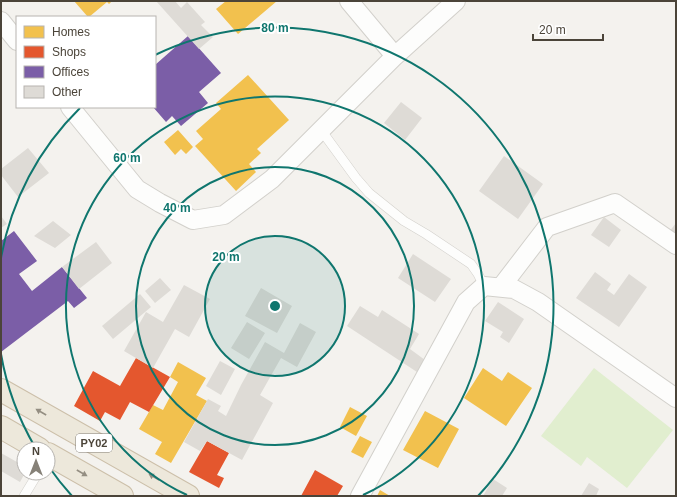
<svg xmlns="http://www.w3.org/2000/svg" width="677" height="497" font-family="Arial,sans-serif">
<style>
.green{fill:#e1eecf}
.homes{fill:#f2c14e}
.shops{fill:#e4572e}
.offices{fill:#7b5ea7}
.building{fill:#dedbd6}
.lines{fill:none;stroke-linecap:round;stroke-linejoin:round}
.lane-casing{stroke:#d2d0cb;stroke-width:10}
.street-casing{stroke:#d2d0cb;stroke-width:20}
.highway-casing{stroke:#ccbfa9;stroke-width:24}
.lane{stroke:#fdfdfc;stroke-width:9}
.street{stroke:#fdfdfc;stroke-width:18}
.highway{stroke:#ede8db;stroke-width:22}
.oneway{fill:#948e82}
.ring{fill:none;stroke:#0f766e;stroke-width:2}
.labels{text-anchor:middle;stroke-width:4;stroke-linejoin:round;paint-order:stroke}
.shield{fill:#fff;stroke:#817c74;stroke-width:1}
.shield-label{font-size:11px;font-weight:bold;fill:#4b4439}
.centre{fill:#0f766e;stroke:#fff;stroke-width:2}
.ring-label{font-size:12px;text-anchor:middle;font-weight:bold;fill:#0f766e;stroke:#fff;stroke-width:4;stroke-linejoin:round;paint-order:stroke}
</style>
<rect width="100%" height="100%" fill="#f4f2ee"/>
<!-- green -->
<path class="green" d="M594,368L673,430L627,488L587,457L581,466L541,436Z"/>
<!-- homes -->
<path class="homes" d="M74,1H112L109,4L107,2L89,17H88Z
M226,1H277L238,34L216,9Z
M248,75L289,120L257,149L261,153L249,164L256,172L236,191L195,146L203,139L196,131L221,109L216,103Z
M178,130L193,147L186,154L181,149L175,155L164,142Z
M178,362L206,378L196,395L207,401L171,463L155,454L162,442L139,429L153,405L163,410L178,382L170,377Z
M483,368L502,381L508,372L532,388L506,426L464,398Z
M350,407L367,416L356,436L340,427Z
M425,411L459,429L438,468L403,450Z
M360,436L372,442L363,458L351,452Z
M380,490L390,496H377Z"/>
<!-- shops -->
<path class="shops" d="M136,358L170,377L149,412L130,402L120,420L105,412L100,421L74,406L93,371L120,386Z
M207,441L229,453L217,475L224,478L219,488L189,472Z
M315,470L343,486L337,496H301Z"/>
<!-- offices -->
<path class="offices" d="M188,36L221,73L199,92L208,103L181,126L172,116L166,122L153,107H155V65Z
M14,231L37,261L19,274L32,291L62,267L87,298L74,308L68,301L1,352V241Z"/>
<!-- building -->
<path class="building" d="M156,1H175L181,8L187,2L205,22L201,25L213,37L199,49Z
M401,102L422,118L405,140L384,123Z
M28,148L49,173L18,197L1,175V169Z
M504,156L543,184L518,219L479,191Z
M1,216L7,224L1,228Z
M604,217L621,230L609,247L591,235Z
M53,221L71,235L55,248L34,236Z
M676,223V237L669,232Z
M96,242L112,263L79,289L62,267Z
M413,254L451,279L435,302L398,278Z
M595,272L611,284L607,290L614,295L629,274L647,287L619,327L576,298Z
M160,278L171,290L155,303L145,291Z
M184,285L210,299L189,337L175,329L153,368L124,351L146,312L163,322Z
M261,288L292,306L277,333L245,316Z
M140,294L151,307L113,339L102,326Z
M498,302L524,319L509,343L500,337L503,332L485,321Z
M360,306L378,317L382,310L419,334L410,349L425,360L417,372L347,326Z
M247,322L265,333L249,359L231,348Z
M300,323L316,332L297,367L281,358L260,395L273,403L242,460L207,441L200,451L184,442L208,399L221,406L218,411L226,416L241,385L265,342L284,353Z
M220,361L235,369L221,395L206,386Z
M1,453L24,466L25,473L20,482L1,471Z
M493,479L507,488L502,496H483Z
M589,483L599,489L596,496H581Z"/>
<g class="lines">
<defs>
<path id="lane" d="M321,130L356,178L369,193L404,221L426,234L471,264L478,274L484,286
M24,496L38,473"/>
<path id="street" d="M349,1L395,56
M1,21L17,41
M70,107L137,189L160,203L193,220L224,215L272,179L395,56L456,1
M501,287L547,227L615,203L676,245
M360,496L466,302L484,286L514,289L538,302L676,398"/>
<path id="highway" d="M1,390L188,496
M1,427L39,449
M48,454L122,496"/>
</defs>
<!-- lane casing -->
<use href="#lane" class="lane-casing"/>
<!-- street casing -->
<use href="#street" class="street-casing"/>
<!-- highway casing -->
<use href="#highway" class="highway-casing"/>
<!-- lane -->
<use href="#lane" class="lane"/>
<!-- street -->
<use href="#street" class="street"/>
<!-- highway -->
<use href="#highway" class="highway"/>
</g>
<!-- one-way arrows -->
<defs><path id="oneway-solid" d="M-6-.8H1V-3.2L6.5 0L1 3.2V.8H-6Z"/></defs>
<g class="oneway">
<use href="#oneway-solid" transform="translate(41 412) rotate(-150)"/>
<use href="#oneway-solid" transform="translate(82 473) rotate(30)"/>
<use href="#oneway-solid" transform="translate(154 477) rotate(-150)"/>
</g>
<!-- distance rings -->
<circle cx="275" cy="306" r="70" fill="#0f766e" fill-opacity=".12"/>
<g class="ring">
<circle cx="275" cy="306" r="70"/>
<circle cx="275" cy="306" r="139"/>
<path d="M187 495A209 209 0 1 1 363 495"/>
<path d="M72 496A278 278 0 0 1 49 467M35 447A278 278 0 0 1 1 354M1 258A278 278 0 0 1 80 108M155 55A278 278 0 0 1 478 496"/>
</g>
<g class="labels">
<!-- shield labels -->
<rect class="shield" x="76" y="434" width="36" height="18" rx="3"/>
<g class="shield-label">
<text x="94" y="447">PY02</text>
</g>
</g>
<circle cx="275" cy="306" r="6" class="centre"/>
<g class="ring-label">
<text x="275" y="32">80 m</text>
<text x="127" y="162">60 m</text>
<text x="177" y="212">40 m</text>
<text x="226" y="261">20 m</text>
</g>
<!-- border -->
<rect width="677" height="497" fill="none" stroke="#4b4439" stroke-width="4"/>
<!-- legend -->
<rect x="16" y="16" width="140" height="92" fill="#ffffff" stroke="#b7b4b0"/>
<rect x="24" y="26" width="20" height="12" fill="#f2c14e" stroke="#b7b4b0"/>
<text x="52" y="36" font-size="12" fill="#4b4439">Homes</text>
<rect x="24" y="46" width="20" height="12" fill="#e4572e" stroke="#b7b4b0"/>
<text x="52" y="56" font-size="12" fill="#4b4439">Shops</text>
<rect x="24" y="66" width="20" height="12" fill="#7b5ea7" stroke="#b7b4b0"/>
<text x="52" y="76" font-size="12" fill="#4b4439">Offices</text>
<rect x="24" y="86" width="20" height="12" fill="#dedbd6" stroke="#b7b4b0"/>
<text x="52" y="96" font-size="12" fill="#4b4439">Other</text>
<!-- north arrow -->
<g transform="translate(36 461)"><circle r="19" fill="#ffffff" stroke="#b7b4b0"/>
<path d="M0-3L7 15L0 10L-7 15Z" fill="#868178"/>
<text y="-6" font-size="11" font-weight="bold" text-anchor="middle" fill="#4b4439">N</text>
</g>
<!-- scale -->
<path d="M533 34v6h70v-6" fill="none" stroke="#4b4439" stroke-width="2"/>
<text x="539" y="34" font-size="12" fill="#4b4439" stroke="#ffffff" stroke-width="3" paint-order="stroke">20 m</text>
</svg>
